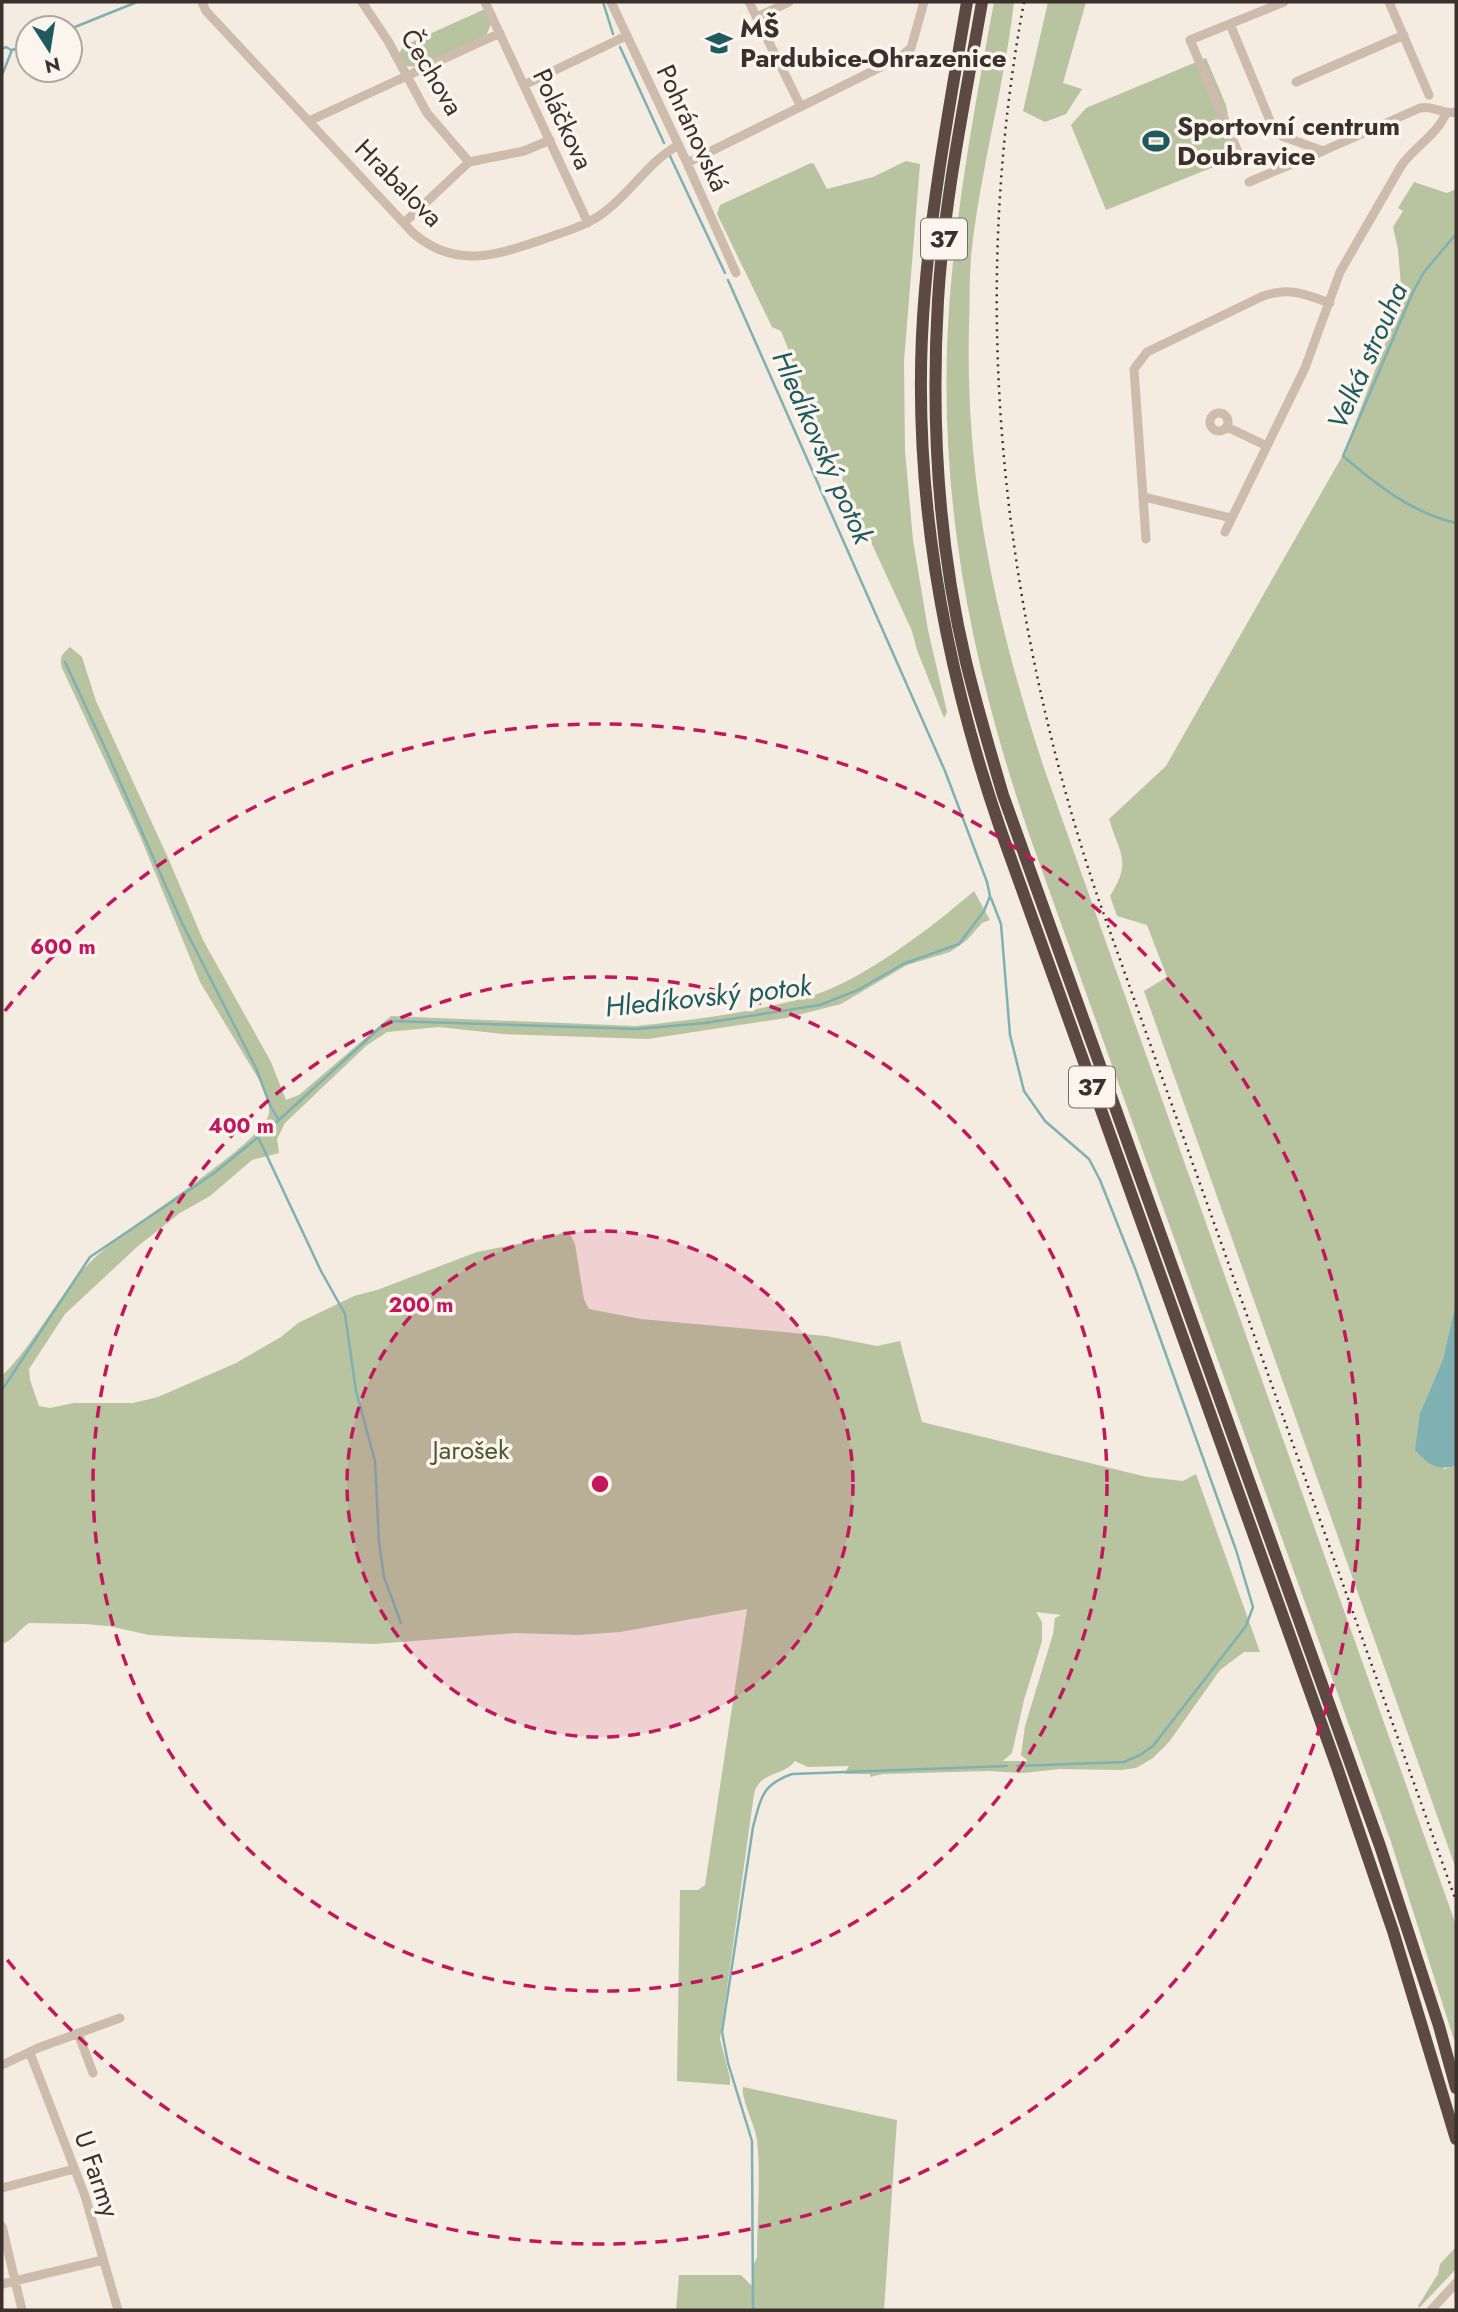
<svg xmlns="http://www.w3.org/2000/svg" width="1458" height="2312" font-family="Jost,sans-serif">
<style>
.green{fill:#b8c4a0;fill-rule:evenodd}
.water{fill:#7fb0b2}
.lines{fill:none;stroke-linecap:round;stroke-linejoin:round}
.stream{stroke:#7fb0b2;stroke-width:2.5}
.minor{stroke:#cdbbac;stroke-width:9}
.highway{stroke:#5c4a42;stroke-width:12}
.rail{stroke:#3b302b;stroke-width:2.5;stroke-dasharray:2 5;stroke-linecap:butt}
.ring{fill:none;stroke:#c2185b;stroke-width:3.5;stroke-dasharray:12 9}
.labels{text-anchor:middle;stroke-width:7;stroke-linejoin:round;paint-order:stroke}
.shield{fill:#fbf5ee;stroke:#756b66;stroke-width:2}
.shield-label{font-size:24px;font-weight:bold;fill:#3b302b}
.poi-label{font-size:26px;font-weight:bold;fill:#3b302b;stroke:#fbf5ee;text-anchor:start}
.street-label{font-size:26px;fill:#3b302b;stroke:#fbf5ee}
.park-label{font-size:26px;fill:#4a5a2e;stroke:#fbf5ee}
.water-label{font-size:28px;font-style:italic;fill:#1f5a5e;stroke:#fbf5ee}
.centre{fill:#c2185b;stroke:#fbf5ee;stroke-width:3.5}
.ring-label{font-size:21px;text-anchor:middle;font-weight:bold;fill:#c2185b;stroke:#fbf5ee;stroke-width:7;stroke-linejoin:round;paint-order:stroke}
</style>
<rect width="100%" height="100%" fill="#f4ebe1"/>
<!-- green -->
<path class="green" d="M994,2H1014C1004,88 980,171 971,257C969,280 970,303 969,326C965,484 996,623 1045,771L1456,1925V2046L1391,1842L1030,837C969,660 935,484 950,295C958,197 976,99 994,2Z
M1048,2H1086L1063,83L1082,89L1066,114L1045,122L1023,111Z
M485,9L491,24L486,36L417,67L406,66L399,54L403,46Z
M1206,58L1226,105L1236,158L1106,210L1071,125L1086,108Z
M906,161L920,164L904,361L905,451L913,540L928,630L947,712L944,718L917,650L912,631L795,377L791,356L781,331L772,327L717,214L720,205L811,163L814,164L827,189L873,177Z
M1414,182L1447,193L1456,189V1301L1443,1359L1420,1413L1444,1469L1456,1466V1869L1144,991L1167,977L1147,925L1117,916L1110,896C1132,861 1120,855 1109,819L1166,766L1344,453L1402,299L1398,249L1393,227L1403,211L1398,208Z
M70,647L82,657L96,701L169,860L203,940L271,1062L286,1100L299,1095L391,1016L635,1026C694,1020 757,1012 814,995C863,980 935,925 974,891L990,920L982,923L967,940L950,952L907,965L841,1004L786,1018L648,1039L503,1034L439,1027L387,1032L366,1046L285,1123L277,1139L279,1153L252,1160L210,1196L180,1213L138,1246L65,1314L29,1369L30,1380L39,1406L50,1408L74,1403H133L158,1397L236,1363L281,1337L298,1323L354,1296L377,1290L477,1252L553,1237L565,1231L571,1236L575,1244L584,1299L589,1309L641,1319L826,1336L877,1346L900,1341L922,1422L1147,1477L1183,1481L1196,1474L1260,1652H1244L1220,1670L1169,1742L1153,1758L1136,1768L1121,1770L1060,1769L1023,1773L989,1771L883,1774L870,1777V1774H844L849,1766L808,1767L795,1761C783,1777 759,1771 754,1794L720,2039L730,2078V2085L677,2081L680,1890H698L705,1885L747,1609L620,1632L578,1635L516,1633L374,1644L184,1637L149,1635L109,1626L85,1624L29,1623C19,1629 13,1641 2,1644V1376C27,1351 45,1320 66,1291C86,1261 115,1240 144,1219C168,1202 257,1141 267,1119C272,1109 267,1099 264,1088L200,982L140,836L62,668C59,657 62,654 70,647ZM1036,1612L1061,1615L1055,1618L1053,1634L1025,1726L1021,1755L1028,1761H1003L1012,1753L1024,1700L1042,1641V1622Z
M743,2087L897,2120L884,2310H676L679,2275H741L754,2288V2264L757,2257C757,2219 761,2177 757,2140C755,2124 741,2100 743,2087Z
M1456,2247V2269L1419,2308L1418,2306L1438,2274L1440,2264Z"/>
<!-- water -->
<path class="water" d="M1456,1301V1466C1436,1471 1428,1464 1415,1450L1420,1413L1443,1359Z"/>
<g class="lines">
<!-- stream -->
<path class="stream" d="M603,2L613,34
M70,29L137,2
M620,47L664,143
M2,49L6,47L11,50
M2,75L12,50L28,45
M670,156L725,273
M1456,234L1424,272L1413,292L1343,456C1377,485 1412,513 1456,523
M65,662L106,750L182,923L256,1068L270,1105L278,1119
M991,898L1001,924L1010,1035L1024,1091L1045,1121L1089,1159L1100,1180L1136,1271L1236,1550L1253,1607L1246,1626L1153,1746L1140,1755L1124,1762L1017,1766
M259,1139L321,1271L345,1314L356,1391L375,1461L379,1542L384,1577L401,1623
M2,1390L90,1257L213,1174L279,1120L384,1024L391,1021L637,1029L705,1023L820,1005L858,990L903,964L959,944L984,911L990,896L987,882L945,771L728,280
M753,2310L752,2141L728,2063L722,2032L753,1827C761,1798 761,1785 792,1774L1007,1766"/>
<!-- minor -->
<path class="minor" d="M202,2L206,11L413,233C456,270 497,255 544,239C567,231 589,225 607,210C633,190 650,160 679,145
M362,2L388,41L427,113L469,162L524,151L550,140
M485,2L588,223
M611,2L687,163L736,273
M749,2L801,107
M1389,2L1429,95
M757,17L789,2
M1230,24L1273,128L1282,136L1323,151L1420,108C1433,105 1443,115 1456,112
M1296,82L1404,35
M524,85L626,36
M309,121L500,33
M1238,152L1190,40L1284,2
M687,163L899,58L911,48L924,2
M1249,182L1323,151
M404,223L469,162
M1210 422a9 9 0 1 1 18 0a9 9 0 1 1-18 0Z
M1227,427L1267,446
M1144,497L1231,518
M1225,532L1305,368L1340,272L1401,166C1414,147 1438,134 1446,113
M1146,539L1134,369L1147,352L1263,296C1290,287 1304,294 1330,303
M78,2033L93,2073
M30,2053L85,2196L118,2310
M2,2065L38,2048L120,2018
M2,2188L74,2169
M2,2226L22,2310
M2,2284L103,2260
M1431,2310L1456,2283"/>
<!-- highway -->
<path class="highway" d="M967,2C951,98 933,193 925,290C909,474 941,657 1001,831L1337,1767L1393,1931L1456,2139
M982,2C965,100 944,200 938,300C931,421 938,544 966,662C977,707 990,751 1003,795L1380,1846L1439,2026L1456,2088"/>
<!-- rail -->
<path class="rail" d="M1024,2C968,301 1001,610 1098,898L1456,1901"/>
</g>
<!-- distance rings -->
<circle cx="600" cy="1484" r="253" fill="#c2185b" fill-opacity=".12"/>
<g class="ring">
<circle cx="600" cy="1484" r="253"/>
<circle cx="600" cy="1484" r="507"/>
<path d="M5 1011A760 760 0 1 1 5 1957"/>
</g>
<!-- icons -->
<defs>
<symbol id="school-bare" viewBox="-9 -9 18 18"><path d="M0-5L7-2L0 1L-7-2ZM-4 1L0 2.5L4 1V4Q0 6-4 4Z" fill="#1f5a5e" stroke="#fbf5ee" stroke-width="2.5" paint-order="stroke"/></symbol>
<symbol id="stadium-bare" viewBox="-9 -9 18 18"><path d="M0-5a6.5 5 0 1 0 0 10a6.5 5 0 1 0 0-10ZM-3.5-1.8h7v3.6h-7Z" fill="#1f5a5e" stroke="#fbf5ee" stroke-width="2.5" paint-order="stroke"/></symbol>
</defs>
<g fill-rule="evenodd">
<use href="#school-bare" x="700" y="24" width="38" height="38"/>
<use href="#stadium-bare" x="1137" y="122" width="38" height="38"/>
</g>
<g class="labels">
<!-- shield labels -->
<g class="shield">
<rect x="921" y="218.5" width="46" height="41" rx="5"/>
<rect x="1069" y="1066.5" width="46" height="41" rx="5"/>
</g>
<g class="shield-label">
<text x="944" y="247">37</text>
<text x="1092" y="1095">37</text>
</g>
<!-- poi labels -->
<g class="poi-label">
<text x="740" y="37">MŠ<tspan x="740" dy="30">Pardubice-Ohrazenice</tspan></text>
<text x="1177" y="135">Sportovní centrum<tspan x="1177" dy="30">Doubravice</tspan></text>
</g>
<!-- street labels -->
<g class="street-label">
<text transform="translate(432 72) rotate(59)" y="9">Čechova</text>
<text transform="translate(563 119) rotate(65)" y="9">Poláčkova</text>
<text transform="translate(693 128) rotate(65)" y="9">Pohránovská</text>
<text transform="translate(399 183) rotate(45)" y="9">Hrabalova</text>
<text transform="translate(97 2174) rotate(71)" y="9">U Farmy</text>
</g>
<!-- park labels -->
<g class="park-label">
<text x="471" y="1459">Jarošek</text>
</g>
<!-- water labels -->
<g class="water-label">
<text transform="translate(1367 356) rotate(-66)" y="10">Velká strouha</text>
<text transform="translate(823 447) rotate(66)" y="10">Hledíkovský potok</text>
<text transform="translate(708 996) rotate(-6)" y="10">Hledíkovský potok</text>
</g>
</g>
<circle cx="600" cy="1484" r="10" class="centre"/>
<g class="ring-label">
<text x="63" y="954">600 m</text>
<text x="241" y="1133">400 m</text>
<text x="421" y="1312">200 m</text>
</g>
<!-- border -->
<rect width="1458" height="2312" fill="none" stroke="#3b302b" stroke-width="7"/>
<!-- north arrow -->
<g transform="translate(49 49) rotate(168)"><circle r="33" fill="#fbf5ee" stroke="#aea6a0" stroke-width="2"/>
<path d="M0-5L12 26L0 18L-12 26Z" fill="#1f5a5e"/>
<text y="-10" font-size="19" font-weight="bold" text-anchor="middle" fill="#3b302b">N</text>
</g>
</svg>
